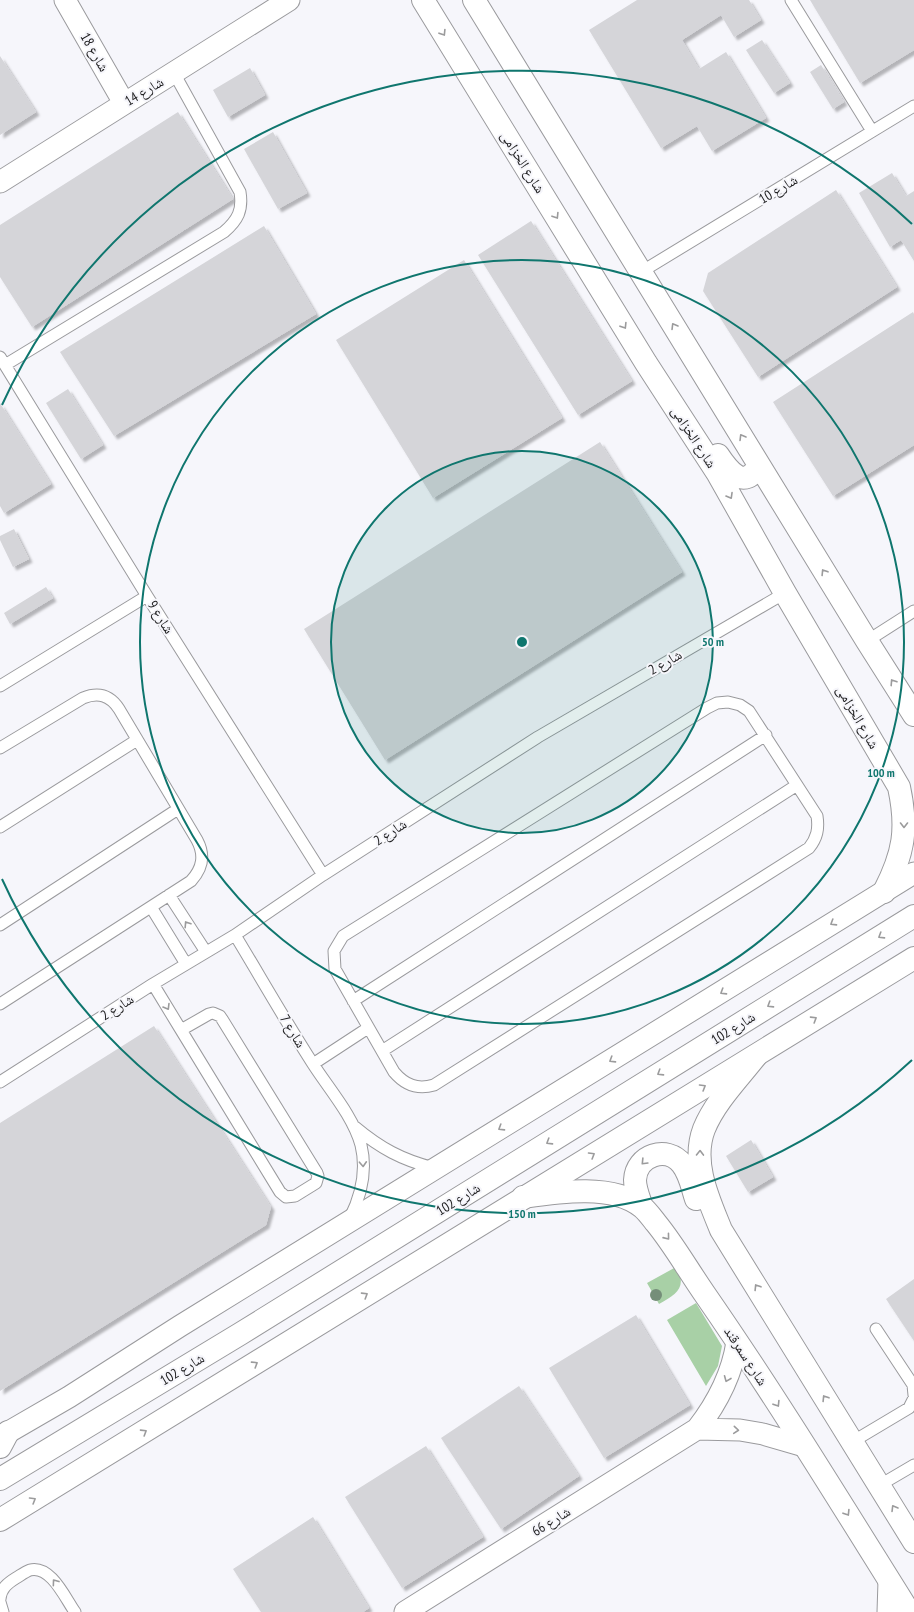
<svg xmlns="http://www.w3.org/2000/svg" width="914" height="1612" font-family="'PT Sans Narrow','Noto Naskh Arabic',sans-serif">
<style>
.green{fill:#a8d0a6}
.building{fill:#d5d5d9;filter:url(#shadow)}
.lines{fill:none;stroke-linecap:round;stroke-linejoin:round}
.service-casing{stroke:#9a9a9d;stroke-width:13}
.minor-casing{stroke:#9a9a9d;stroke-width:23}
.tertiary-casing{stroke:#9a9a9d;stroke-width:24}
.primary-casing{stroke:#9a9a9d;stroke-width:24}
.service{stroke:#fff;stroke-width:11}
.minor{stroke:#fff;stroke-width:21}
.tertiary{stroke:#fff;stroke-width:22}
.primary{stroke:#fff;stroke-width:22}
.tree{fill:#758e79}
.oneway{stroke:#9b9b9c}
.ring{fill:none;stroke:#0f766e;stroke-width:2}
.labels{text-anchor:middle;stroke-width:4;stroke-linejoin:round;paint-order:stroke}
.street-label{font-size:14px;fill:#212122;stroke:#f6f6fb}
.centre{fill:#0f766e;stroke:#f6f6fb;stroke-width:2}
.ring-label{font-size:12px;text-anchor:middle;font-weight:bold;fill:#0f766e;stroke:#f6f6fb;stroke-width:4;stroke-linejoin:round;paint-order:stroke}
</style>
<defs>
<filter id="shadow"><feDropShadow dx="3.5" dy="3.5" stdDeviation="1" flood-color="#0004"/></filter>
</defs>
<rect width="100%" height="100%" fill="#f6f6fb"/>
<!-- green -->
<path class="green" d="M676,1267C688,1287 676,1295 659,1304L647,1283Z
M696,1303L722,1346L718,1366L706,1386L667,1320Z"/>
<!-- building -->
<path class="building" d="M637,0H749L761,20L734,37L721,15L682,40L699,69L726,52L766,118L712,151L697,126L661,148L589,30Z
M810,0H914V50L860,83Z
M762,40L790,83L774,93L746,50Z
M0,56L36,112L0,135Z
M821,65L844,102L833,109L810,72Z
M250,68L265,95L228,117L213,90Z
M178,112L233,199L32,327L0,277V225Z
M273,132L307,193L278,209L244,149Z
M892,173L906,196L914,191V261L901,240L890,247L859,193Z
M836,190L897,287L758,377L703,291L708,273Z
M531,221L632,381L578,415L478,255Z
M264,226L316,314L114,436L60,352Z
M464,260L562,418L433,498L336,340Z
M913,312L914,314V445L833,496L773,402Z
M68,389L103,445L81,459L46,403Z
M0,403L51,484L4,513L0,506Z
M600,442L682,572L385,760L304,629Z
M14,529L29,559L13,567L0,540V536Z
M46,587L53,598L10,624L4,613Z
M154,1026L271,1207L266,1225L0,1391V1123Z
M751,1140L773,1177L748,1192L726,1156Z
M914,1279V1341L886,1299Z
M636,1315L690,1405L604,1458L549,1368Z
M519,1386L579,1476L501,1529L441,1438Z
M426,1446L483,1537L402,1588L345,1497Z
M313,1517L369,1608L363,1612H261L233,1569Z"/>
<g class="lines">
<defs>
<path id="service" d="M791,0L872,131
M641,272L914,106
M0,357L147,596L323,875
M5,365L224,232C238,220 243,210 240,192L174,73
M867,641L914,611
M0,686L147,596
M728,702L740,705L749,711L817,816C819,829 817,838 809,848L434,1085C417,1090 405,1085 394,1072L335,969L334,951L343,936L707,708L717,703Z
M0,748L83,698C98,692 110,695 119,709L197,840C205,855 203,868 191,881L0,1004
M0,827L137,740
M169,895L206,952
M151,907L186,964
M0,925L178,809
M235,935C261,978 286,1022 313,1064C329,1089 353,1116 361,1145C367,1170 361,1196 350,1218
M153,984L181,1030
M353,1001L766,735
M213,1013L220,1016L222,1019L317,1173L318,1176L316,1183L295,1196L286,1197L280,1192L181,1030L209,1014Z
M382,1051L797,785
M313,1064L368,1028
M0,1082L153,984L235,935L323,875L538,737L785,593
M355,1127C380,1148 402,1160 434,1168
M876,1329L913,1385L914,1395
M852,1442L909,1408L914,1398
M880,1485L914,1465
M0,1599C1,1588 8,1583 16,1578C21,1575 25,1572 30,1570C51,1565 65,1598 75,1612
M0,1602L3,1612"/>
<path id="minor" d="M65,0L124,103
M0,182L289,0
M697,1429L740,1430L763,1434L804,1446
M0,1437L69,1397L180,1326L914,873
M405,1612L697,1429C718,1402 732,1375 737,1342
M888,1612L889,1581"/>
<path id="tertiary" d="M423,0L646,363L718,474L785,593L899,787C908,829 904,853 884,892
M474,0L867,641L914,715
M718,455C728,470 744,492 759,465
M756,1056C738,1079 715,1102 704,1129C691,1163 709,1200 721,1230L914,1542
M523,1197C557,1192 613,1183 642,1207C647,1211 652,1218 656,1223C674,1245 688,1270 704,1293C776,1397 842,1505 909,1612
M642,1207C639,1198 635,1189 635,1180C636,1155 667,1145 682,1164C690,1174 692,1187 696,1199"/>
<path id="primary" d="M0,1447L8,1432
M0,1479L240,1334L914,916
M0,1520L914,958"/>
</defs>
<!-- service casing -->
<use href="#service" class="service-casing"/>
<!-- minor casing -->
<use href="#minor" class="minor-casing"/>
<!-- tertiary casing -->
<use href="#tertiary" class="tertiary-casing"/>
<!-- primary casing -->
<use href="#primary" class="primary-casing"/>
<!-- service -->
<use href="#service" class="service"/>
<!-- minor -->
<use href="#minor" class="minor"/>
<!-- tertiary -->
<use href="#tertiary" class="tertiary"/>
<!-- primary -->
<use href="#primary" class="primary"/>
</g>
<!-- trees -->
<circle class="tree" cx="656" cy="1295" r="6"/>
<!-- one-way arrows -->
<defs><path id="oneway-chevron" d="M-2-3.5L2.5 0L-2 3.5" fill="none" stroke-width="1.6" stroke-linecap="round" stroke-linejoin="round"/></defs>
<g class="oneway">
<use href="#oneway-chevron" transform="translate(443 33) rotate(58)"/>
<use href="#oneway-chevron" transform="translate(556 216) rotate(58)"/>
<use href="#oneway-chevron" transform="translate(624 326) rotate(58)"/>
<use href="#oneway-chevron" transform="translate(674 326) rotate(-121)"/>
<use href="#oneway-chevron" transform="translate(742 437) rotate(-121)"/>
<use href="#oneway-chevron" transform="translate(730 496) rotate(60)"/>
<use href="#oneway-chevron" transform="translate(824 572) rotate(-122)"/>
<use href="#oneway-chevron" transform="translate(893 682) rotate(-123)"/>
<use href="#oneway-chevron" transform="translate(904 825) rotate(90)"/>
<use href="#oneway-chevron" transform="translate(833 923) rotate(148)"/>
<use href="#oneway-chevron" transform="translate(187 924) rotate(-123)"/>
<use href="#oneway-chevron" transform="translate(881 936) rotate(148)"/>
<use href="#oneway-chevron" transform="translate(723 992) rotate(148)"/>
<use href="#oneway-chevron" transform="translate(770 1005) rotate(148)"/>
<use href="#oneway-chevron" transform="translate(167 1007) rotate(59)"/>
<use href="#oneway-chevron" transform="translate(814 1019) rotate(-32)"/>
<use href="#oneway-chevron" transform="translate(612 1060) rotate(148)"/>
<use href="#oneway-chevron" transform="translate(660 1073) rotate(148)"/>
<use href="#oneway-chevron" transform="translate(703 1087) rotate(-31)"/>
<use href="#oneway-chevron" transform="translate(501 1128) rotate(148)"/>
<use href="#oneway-chevron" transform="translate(549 1142) rotate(148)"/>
<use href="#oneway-chevron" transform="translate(700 1153) rotate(-89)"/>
<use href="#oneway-chevron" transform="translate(592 1155) rotate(-31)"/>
<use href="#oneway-chevron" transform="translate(644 1162) rotate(134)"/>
<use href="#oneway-chevron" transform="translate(363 1164) rotate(87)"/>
<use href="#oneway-chevron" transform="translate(667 1237) rotate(51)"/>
<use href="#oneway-chevron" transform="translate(757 1287) rotate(-122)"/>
<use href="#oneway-chevron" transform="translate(365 1295) rotate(-32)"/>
<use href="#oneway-chevron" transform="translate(255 1364) rotate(-32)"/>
<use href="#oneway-chevron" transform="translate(727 1379) rotate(112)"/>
<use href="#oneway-chevron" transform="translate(825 1398) rotate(-122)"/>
<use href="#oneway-chevron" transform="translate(777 1404) rotate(58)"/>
<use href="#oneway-chevron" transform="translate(736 1430) rotate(5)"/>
<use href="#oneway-chevron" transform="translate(144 1432) rotate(-32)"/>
<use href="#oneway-chevron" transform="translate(33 1500) rotate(-31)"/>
<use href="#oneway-chevron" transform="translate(894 1508) rotate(-121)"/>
<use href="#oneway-chevron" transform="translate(847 1513) rotate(58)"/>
<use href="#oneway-chevron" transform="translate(55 1582) rotate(-126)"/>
</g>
<!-- distance rings -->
<circle cx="522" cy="642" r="191" fill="#0f766e" fill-opacity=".12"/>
<g class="ring">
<circle cx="522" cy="642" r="191"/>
<circle cx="522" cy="642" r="382"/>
<path d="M912 1060A572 572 0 0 1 2 879M2 405A572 572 0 0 1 912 224"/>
</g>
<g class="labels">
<!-- street labels -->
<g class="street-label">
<text transform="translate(95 52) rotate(60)" y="5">شارع 18</text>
<text transform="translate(144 91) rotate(-31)" y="5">شارع 14</text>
<text transform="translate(523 162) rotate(58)" y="5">شارع الخزامى</text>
<text transform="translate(778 189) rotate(-31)" y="5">شارع 10</text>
<text transform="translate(694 437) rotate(57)" y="5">شارع الخزامى</text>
<text transform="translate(161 617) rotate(58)" y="5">شارع 9</text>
<text transform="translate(665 662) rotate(-30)" y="5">شارع 2</text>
<text transform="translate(858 717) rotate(60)" y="5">شارع الخزامى</text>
<text transform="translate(390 832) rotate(-33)" y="5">شارع 2</text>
<text transform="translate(117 1007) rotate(-32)" y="5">شارع 2</text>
<text transform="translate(733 1028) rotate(-32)" y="5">شارع 102</text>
<text transform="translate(293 1031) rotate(59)" y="5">شارع 7</text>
<text transform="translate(458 1199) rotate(-32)" y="5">شارع 102</text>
<text transform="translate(746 1356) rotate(57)" y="5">شارع سمرقند</text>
<text transform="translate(182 1369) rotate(-31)" y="5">شارع 102</text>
<text transform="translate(551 1521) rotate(-32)" y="5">شارع 66</text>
</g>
</g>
<circle cx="522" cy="642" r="6" class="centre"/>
<g class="ring-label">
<text x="713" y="646">50 m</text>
<text x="881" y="777">100 m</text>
<text x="522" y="1218">150 m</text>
</g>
</svg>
